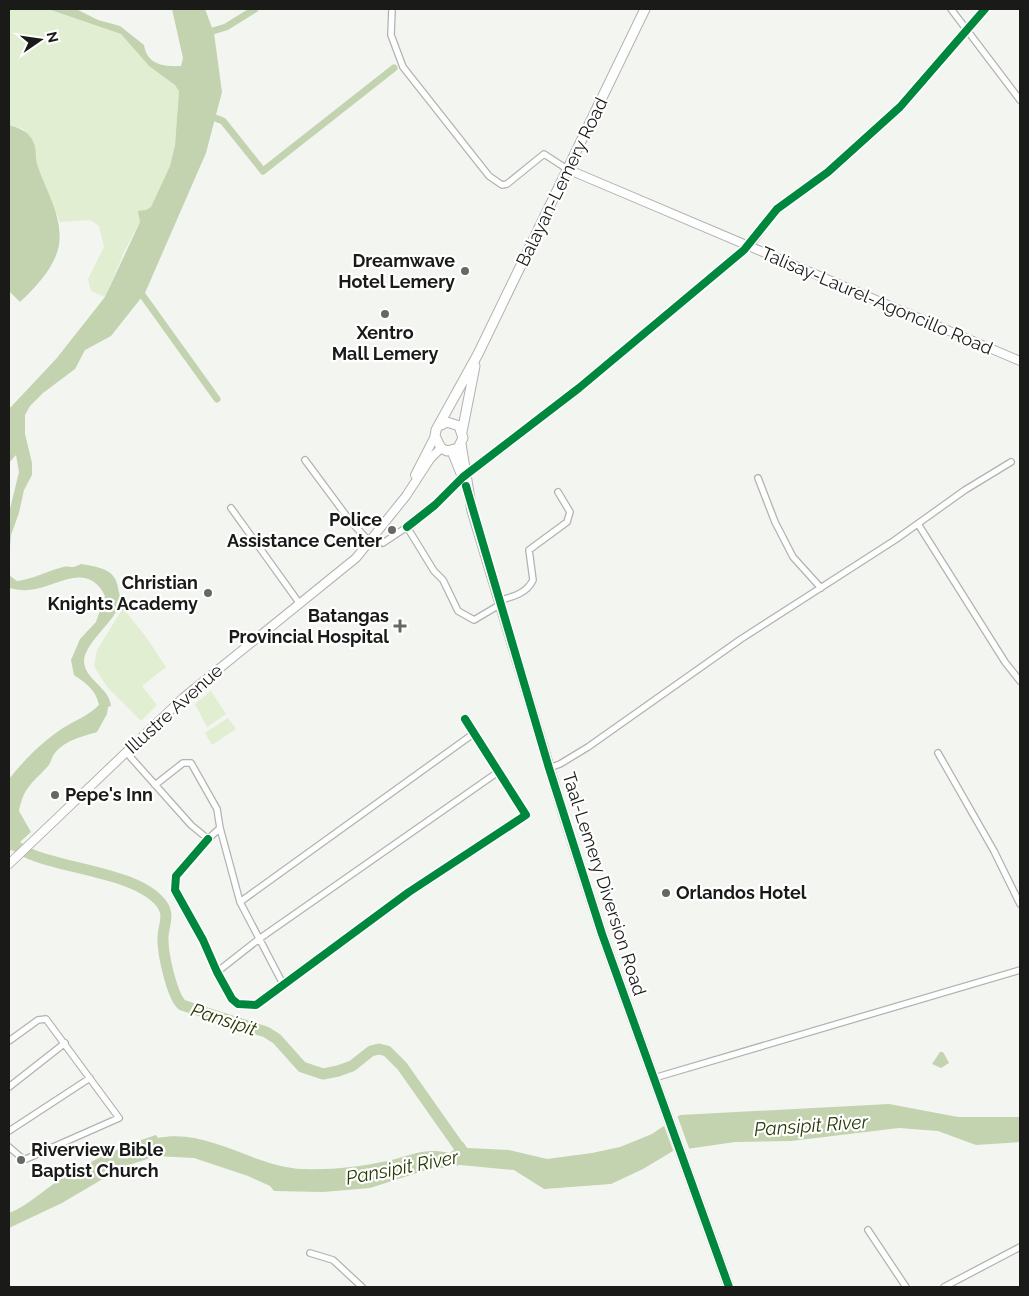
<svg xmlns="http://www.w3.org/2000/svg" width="1029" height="1296" font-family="Raleway,sans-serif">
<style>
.green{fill:#e1eed1}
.water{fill:#c3d2af}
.pier{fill:#f3f6f0}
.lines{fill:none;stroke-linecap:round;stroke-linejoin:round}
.canal{stroke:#c3d2af;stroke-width:7}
.river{stroke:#c3d2af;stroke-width:11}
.street-casing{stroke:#b2b3b0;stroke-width:8}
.secondary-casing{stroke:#b2b3b0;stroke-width:10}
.primary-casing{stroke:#b2b3b0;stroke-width:11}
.street{stroke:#fdfefd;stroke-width:5.5}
.secondary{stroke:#fdfefd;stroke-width:8}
.primary{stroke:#fdfefd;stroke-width:9}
.cycleway-casing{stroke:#fff;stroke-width:11}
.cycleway{stroke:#00873e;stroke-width:8}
.poi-dot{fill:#666864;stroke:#fff;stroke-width:2}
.labels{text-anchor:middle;stroke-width:4.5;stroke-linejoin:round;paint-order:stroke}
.street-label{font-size:18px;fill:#1a1b18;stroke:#fff}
.poi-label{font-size:18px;font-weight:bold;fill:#1a1b18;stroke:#fff;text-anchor:end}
.water-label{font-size:19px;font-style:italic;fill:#293a04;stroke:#fff}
</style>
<rect width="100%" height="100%" fill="#f3f6f0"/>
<!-- green -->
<path class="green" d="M9,9H48L121,34L149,66L175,84L179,91L175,145L170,166L151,207L146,210L125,250L105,297L91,291L88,279L104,247L99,226L90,220L60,222L36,162L34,142L23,129L9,125Z
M123,608L146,637L166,667L142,686L157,705L141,721L107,687L94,666L97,650Z
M211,691L226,714L207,727L195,704Z
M228,718L236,729L212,745L205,733Z"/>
<!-- water -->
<path class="water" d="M48,9H76L98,20L120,26L144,45C147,64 163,67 181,66L183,58L172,9H205L214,33L222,92L206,153L145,293L111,336L85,350L75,369L43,393L30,406L25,415V434L32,463V475L24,490L19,513L11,535L9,558V513L19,472L16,455L9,463V409L56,359L105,297L140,222L138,211L146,210L151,207L170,166L175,145L179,91L175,85L149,66L121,34Z
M9,125C19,128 28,131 33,141C37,148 35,157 37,164C46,191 63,216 59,245C55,267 36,287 20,302L9,291Z
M81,564C98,567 116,569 118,588C119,593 121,598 120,603C115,622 85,642 84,661C84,679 109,687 111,706L108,707L107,714L97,732C81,737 62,741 53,756C51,759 51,763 48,766C32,784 24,786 19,811L31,832L9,852V779C25,759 42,742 63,728C76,720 88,716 99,705C96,690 86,683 74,675L71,660L80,639L96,622L105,596C87,559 55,589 28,590C22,591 15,589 9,588V575L17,581C34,579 47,571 63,567C71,565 69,570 81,564Z
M940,1052H943L949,1063L941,1068L932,1064Z
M889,1104L958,1117H1020V1142L976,1145L938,1131L899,1128L791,1141L735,1142L673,1151L643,1169L611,1184L544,1189L514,1170L460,1165L423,1171L370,1188L323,1192L274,1191L270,1186L248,1176L194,1158L156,1156L123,1167L62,1203L9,1228V1213C28,1206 43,1190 61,1179C91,1160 122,1146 156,1135L158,1138C209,1128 253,1167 303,1169C331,1170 359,1167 387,1161C412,1155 424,1147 450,1153L463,1142L467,1148L509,1150L547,1159L592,1153L620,1147L652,1134L680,1115Z"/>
<!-- pier -->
<path class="pier" d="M677,1115L690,1151L674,1153L663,1123Z"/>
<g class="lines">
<!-- canal -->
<path class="canal" d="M206,33L226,27L255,9
M205,114L223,121L263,171L394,68
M138,289L217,399"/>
<!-- river -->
<path class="river" d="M9,843C18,846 24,852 33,855C66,869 143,874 163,906C170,917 162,929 163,940C163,955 172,996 182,1005L266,1032L277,1039L302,1067L323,1074L338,1071L352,1066L371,1051L379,1049L387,1051L402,1066L464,1154"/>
<defs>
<path id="street" d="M392,9L391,35L403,67L489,176L502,185L507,184L544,154L567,169
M951,9L1020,100
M754,241L777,209L828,172L900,107L985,9
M305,460L351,522L371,543
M758,478L775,522L793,557L821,588
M231,508L300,604
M918,524L1005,662L1020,681
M407,527L435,505L463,477L579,388L744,250
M376,535L383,543L407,527L434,571L443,580L458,611L474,620L501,604
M500,600C513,597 527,593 533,580L529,550L567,522L570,512L558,492
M126,752L191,825L208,839L220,828L217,809L191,763H183L155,785
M938,753L994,851L1020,904
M549,768L560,764L588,747L741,639L895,540L965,490L1011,462
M220,828L240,902L283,984
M208,839L176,876L175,890L203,940L217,972L232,999L238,1004L256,1005L409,892L526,815L465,719
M240,902L473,734
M217,972L259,939L498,772
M9,1041L38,1020L46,1019L119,1118L26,1159H23L9,1147
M654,1078L1020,970
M9,1087L65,1043
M9,1131L90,1078
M868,1230L906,1287
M310,1253L333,1260L362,1287
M944,1287L1020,1247"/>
<path id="secondary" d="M567,169L1020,361
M415,475L435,436
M9,864L183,698L356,558L406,496L430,459L441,448"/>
<path id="primary" d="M441,425L447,422L459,426L463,438L458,448L447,451L441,448L435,436L436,430L478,354L645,9
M462,432L475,366
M461,444L472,511L563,813L602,934L729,1287
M452,451L462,476"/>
</defs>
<!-- street casing -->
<use href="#street" class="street-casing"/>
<!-- secondary casing -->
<use href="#secondary" class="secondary-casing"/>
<!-- primary casing -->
<use href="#primary" class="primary-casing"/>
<!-- street -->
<use href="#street" class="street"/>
<!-- secondary -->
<use href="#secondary" class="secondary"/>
<!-- primary -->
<use href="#primary" class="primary"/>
<defs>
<path id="cycleway" d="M466,486L549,768L602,934L729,1287
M407,527L435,505L463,477L579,388L744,250L777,209L828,172L900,107L985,9
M208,839L176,876L175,890L203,940L217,972L232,999L238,1004L256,1005L409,892L526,815L465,719"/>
</defs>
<!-- cycleway casing -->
<use href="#cycleway" class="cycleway-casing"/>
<!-- cycleway -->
<use href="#cycleway" class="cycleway"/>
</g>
<!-- markers -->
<g class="poi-dot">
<circle cx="465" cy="271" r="5"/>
<circle cx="385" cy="314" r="5"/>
<circle cx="392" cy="530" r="5"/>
<circle cx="208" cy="593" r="5"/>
<path d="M397.5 618.5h5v5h5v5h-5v5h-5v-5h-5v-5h5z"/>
<circle cx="55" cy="795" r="5"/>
<circle cx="666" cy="893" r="5"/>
<circle cx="21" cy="1160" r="5"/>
</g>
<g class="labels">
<!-- street labels -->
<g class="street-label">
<text transform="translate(562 182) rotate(-64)" y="6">Balayan-Lemery Road</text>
<text transform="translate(877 301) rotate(23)" y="6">Talisay-Laurel-Agoncillo Road</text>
<text transform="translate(174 709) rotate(-42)" y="6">Illustre Avenue</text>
<text transform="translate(604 884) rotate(72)" y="6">Taal-Lemery Diversion Road</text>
</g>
<!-- poi labels -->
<g class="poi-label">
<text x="455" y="267">Dreamwave<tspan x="455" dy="21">Hotel Lemery</tspan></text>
<text x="385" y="339" text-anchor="middle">Xentro<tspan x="385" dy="21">Mall Lemery</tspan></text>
<text x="382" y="526">Police<tspan x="382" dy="21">Assistance Center</tspan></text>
<text x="198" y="589">Christian<tspan x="198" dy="21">Knights Academy</tspan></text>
<text x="389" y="622">Batangas<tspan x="389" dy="21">Provincial Hospital</tspan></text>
<text x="65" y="801" text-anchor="start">Pepe's Inn</text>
<text x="676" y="899" text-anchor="start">Orlandos Hotel</text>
<text x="31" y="1156" text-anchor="start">Riverview Bible<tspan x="31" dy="21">Baptist Church</tspan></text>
</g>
<!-- water labels -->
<g class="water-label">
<text transform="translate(224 1019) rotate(18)" y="7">Pansipit</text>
<text transform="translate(811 1125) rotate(-4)" y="7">Pansipit River</text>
<text transform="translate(402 1167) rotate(-11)" y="7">Pansipit River</text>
</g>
</g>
<!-- border -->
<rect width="1029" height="1296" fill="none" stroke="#1a1b18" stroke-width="20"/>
<!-- north arrow -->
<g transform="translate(40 40) rotate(77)" stroke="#ffffff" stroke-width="4" paint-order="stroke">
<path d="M0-4L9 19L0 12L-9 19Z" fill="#1a1b18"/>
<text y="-8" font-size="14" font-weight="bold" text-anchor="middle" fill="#1a1b18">N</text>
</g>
</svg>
